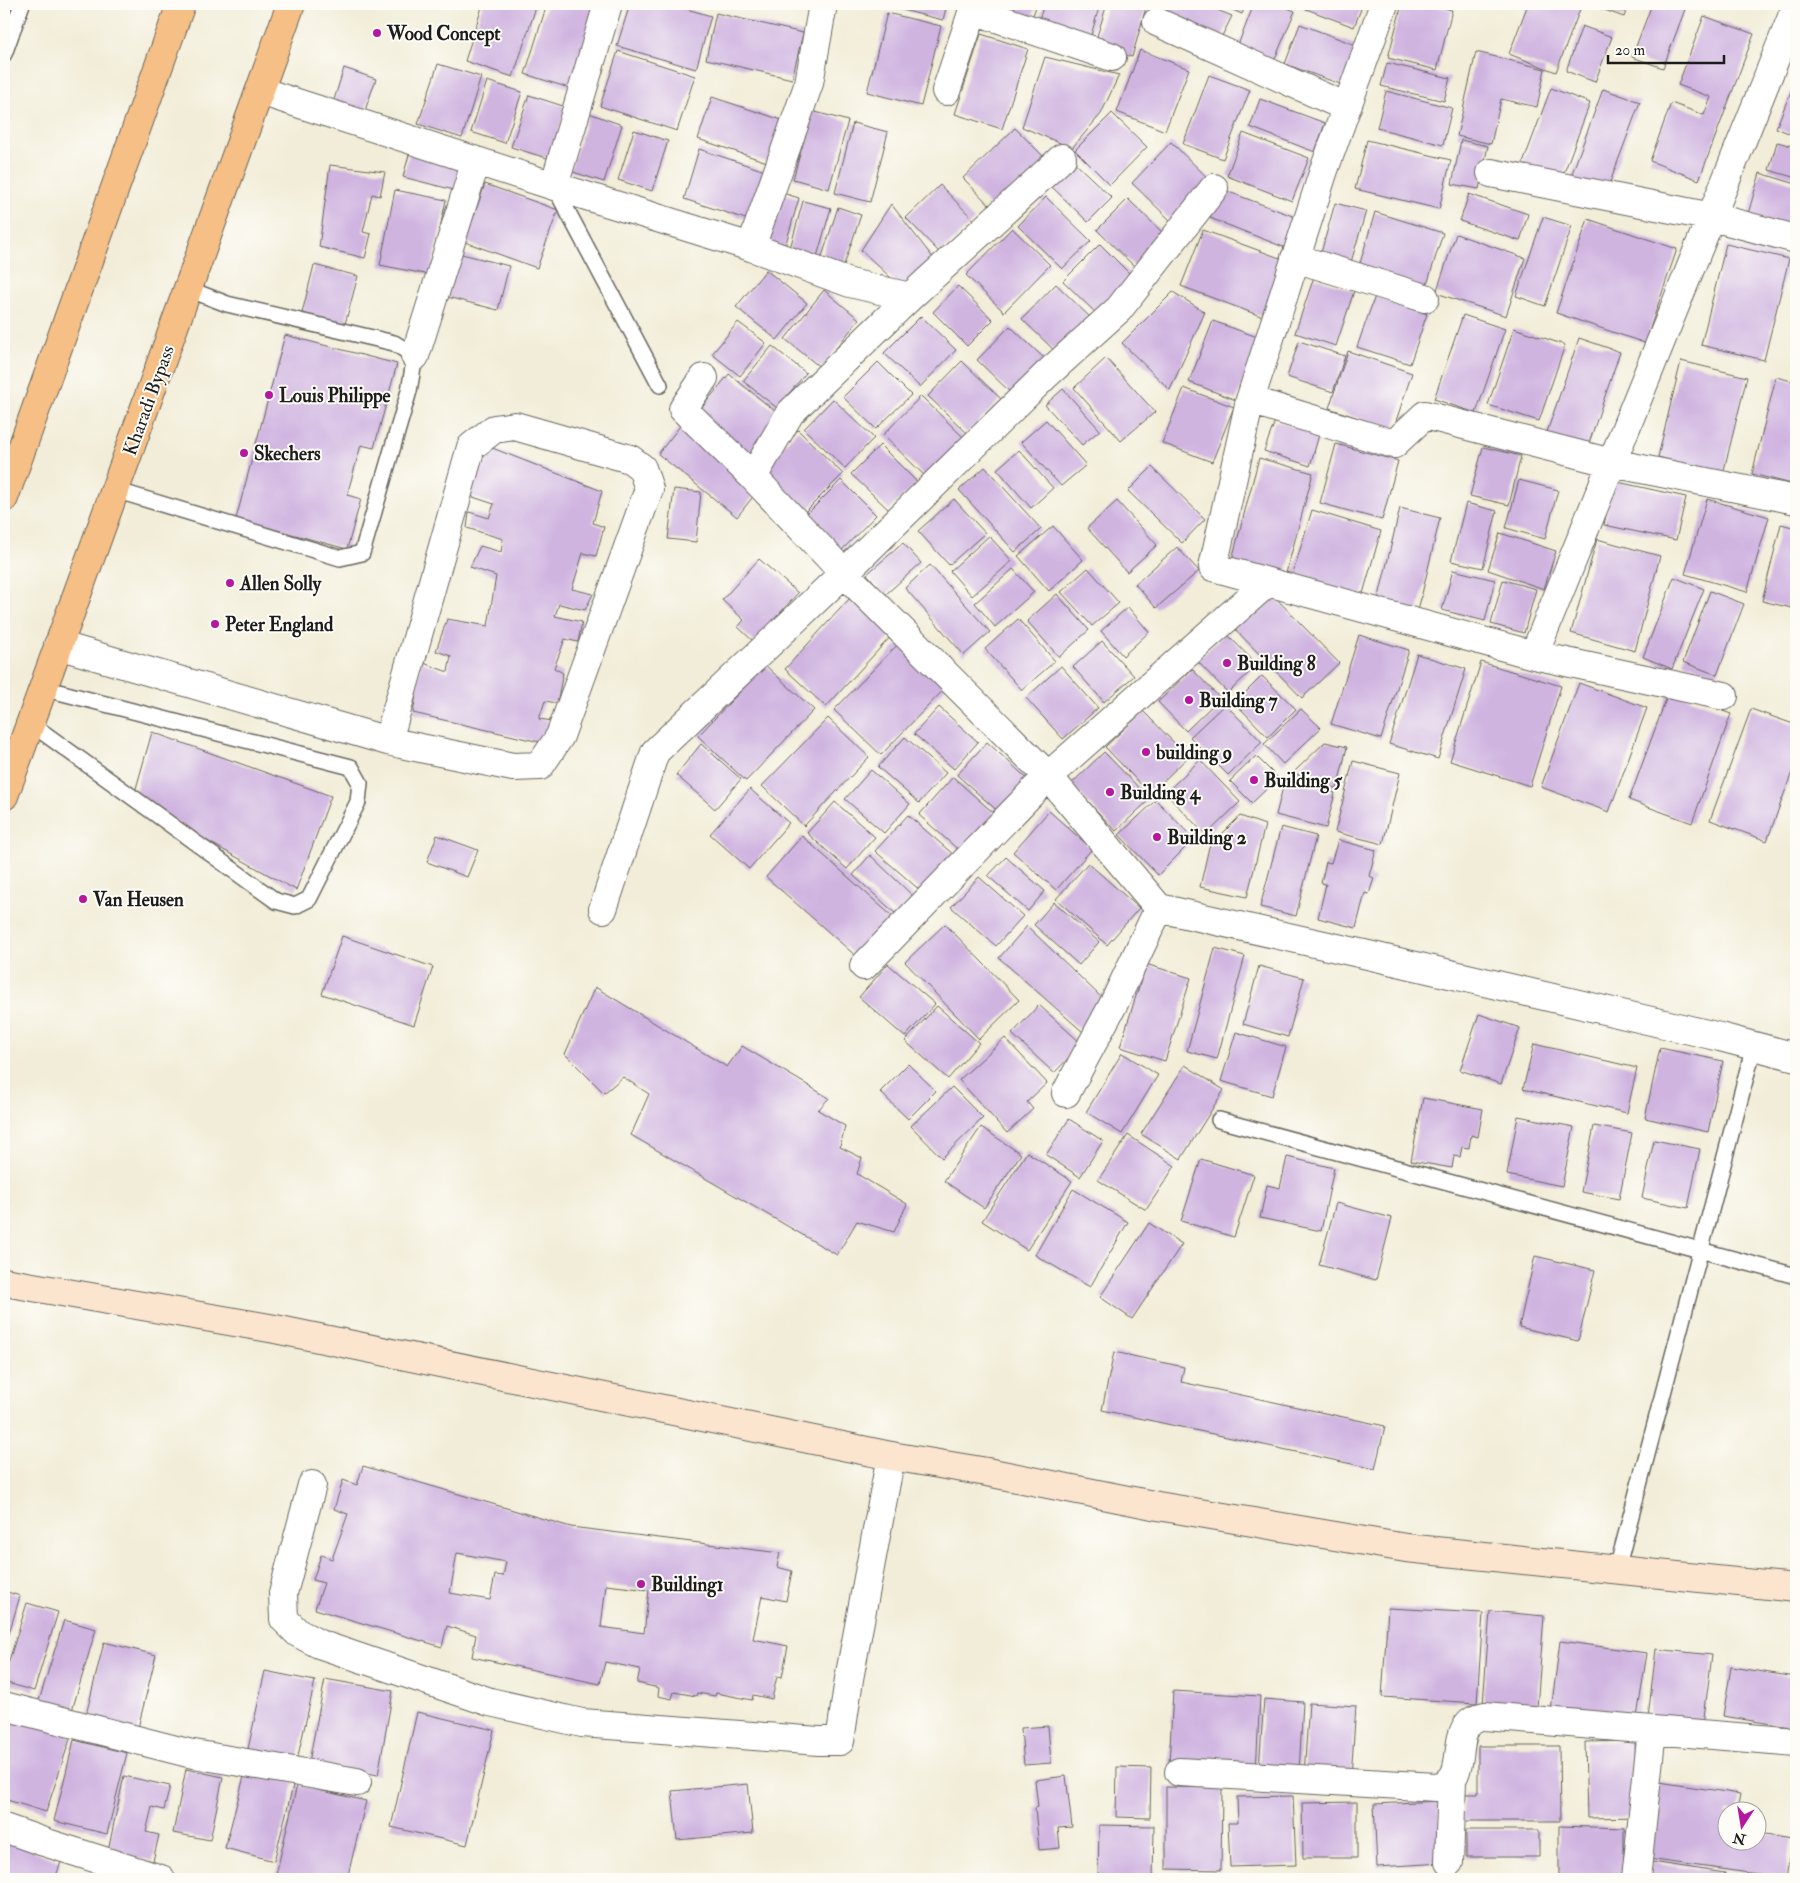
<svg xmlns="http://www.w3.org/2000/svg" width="1800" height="1883" font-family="'IM FELL Double Pica',serif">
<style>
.building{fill:#cfb4e0;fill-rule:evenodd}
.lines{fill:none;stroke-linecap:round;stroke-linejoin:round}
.lane-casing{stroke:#67655e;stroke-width:18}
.street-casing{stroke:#67655e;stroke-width:30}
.secondary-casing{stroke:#67655e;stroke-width:30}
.highway-casing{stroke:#67655e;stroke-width:30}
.lane{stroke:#fff;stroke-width:15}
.street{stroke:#fff;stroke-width:28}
.secondary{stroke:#fbe5cf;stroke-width:28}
.highway{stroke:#f5bf86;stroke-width:28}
.poi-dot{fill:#b5179e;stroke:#fdfcf7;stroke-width:2}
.labels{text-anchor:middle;stroke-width:4;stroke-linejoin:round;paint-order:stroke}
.poi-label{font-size:19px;font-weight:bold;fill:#1c1c1c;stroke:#fdfcf7;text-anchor:start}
.street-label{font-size:19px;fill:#1c1c1c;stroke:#fdfcf7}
</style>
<rect width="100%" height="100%" fill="#fdfcf7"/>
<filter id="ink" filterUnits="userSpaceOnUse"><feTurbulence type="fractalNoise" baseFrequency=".02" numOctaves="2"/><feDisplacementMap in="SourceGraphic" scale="10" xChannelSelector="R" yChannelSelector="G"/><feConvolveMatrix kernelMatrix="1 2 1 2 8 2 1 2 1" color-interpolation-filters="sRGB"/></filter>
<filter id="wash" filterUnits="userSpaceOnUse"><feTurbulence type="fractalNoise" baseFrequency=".0096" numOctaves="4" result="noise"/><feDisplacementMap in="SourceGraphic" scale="20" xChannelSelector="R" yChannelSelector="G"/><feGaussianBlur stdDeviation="1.12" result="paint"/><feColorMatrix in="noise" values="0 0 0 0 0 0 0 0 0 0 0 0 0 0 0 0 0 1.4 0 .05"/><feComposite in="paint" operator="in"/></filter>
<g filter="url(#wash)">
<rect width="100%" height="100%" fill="#f2edd8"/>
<g id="blocks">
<!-- building -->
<path class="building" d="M483,4H537L513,77L465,61Z
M547,4H597L569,88L525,74Z
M630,4H670L711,16L696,69L617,46Z
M883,4H947L943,20L882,5Z
M988,4H1037L1031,21Z
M1044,4H1100L1090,39L1038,23Z
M1107,4H1147L1132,57L1094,46Z
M1164,4H1202L1232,16L1220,40L1163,11Z
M1219,4H1246L1242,14Z
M1254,4H1275L1295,11L1274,61L1238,45Z
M1293,4H1363L1354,27Z
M1402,4H1427L1452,10L1437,70L1388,58Z
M1528,4H1582L1556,72L1509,54Z
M1588,4H1629L1624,17Z
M1652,4H1687L1663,68L1632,57Z
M716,13L803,33L792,79L706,59Z
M887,13L941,26L921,106L867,92Z
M1704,16L1754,34L1699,180L1650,161L1671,103L1704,115L1711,97L1678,85Z
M1300,24L1358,46L1343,85L1285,64Z
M1582,26L1612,37L1595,82L1566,71Z
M981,34L1028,49L1002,129L955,114Z
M1140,50L1189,69L1165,131L1117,112Z
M618,51L695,76L677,131L600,106Z
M1476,52L1545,69L1537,107L1501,99L1491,144L1457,136Z
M1045,57L1119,75L1101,114L1072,148L1022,127Z
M1387,63L1450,78L1444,101L1381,86Z
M438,64L481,77L462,138L418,124Z
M344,68L376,79L363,116L332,106Z
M1209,75L1250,90L1223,159L1183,144Z
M1796,79V136L1776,128Z
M487,81L522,92L505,143L471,132Z
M1551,88L1590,103L1561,181L1522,166Z
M1603,89L1640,102L1606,193L1570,179Z
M1386,91L1452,108L1443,145L1377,128Z
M529,95L566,107L550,159L511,147Z
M712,97L785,121L773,164L698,139Z
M1260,99L1325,123L1315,152L1250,127Z
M812,111L848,121L829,189L793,179Z
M589,113L622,125L604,182L570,171Z
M1112,113L1147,147L1110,185L1075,150Z
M853,123L888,132L870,202L835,193Z
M1015,128L1048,161L996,212L963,178Z
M634,130L668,141L652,191L618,180Z
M1243,133L1309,158L1292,201L1227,176Z
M1367,140L1451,160L1439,209L1355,189Z
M1461,140L1488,146L1479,189L1452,184Z
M1171,142L1211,181L1172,222L1132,183Z
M1777,142L1796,147V178L1769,170Z
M699,149L768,172L752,221L684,199Z
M410,151L461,165L454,190L403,177Z
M1072,160L1112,198L1088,222L1049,184Z
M330,165L385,172L380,196L372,194L363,232L371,234L365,258L319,247Z
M1760,173L1796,184V222L1794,231L1747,217Z
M485,184L558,210L537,268L465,242Z
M940,185L974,220L940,253L906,218Z
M1221,189L1298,218L1286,248L1210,218Z
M395,190L446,200L430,275L380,265Z
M779,192L799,198L784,250L764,244Z
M1469,194L1528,214L1520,241L1460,221Z
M1046,197L1091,241L1062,269L1018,226Z
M1128,199L1166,236L1135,267L1097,230Z
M803,201L831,208L816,260L789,252Z
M1335,203L1366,211L1349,269L1319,260Z
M891,204L934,259L904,290L861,250Z
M838,207L861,215L842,271L820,263Z
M1375,212L1443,233L1425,291L1358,270Z
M1543,217L1572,226L1545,306L1516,296Z
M1588,219L1677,249L1645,343L1556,313Z
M1012,228L1050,265L1004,312L966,275Z
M1203,230L1285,260L1263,317L1181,286Z
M1456,234L1525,258L1506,316L1436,293Z
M1100,244L1136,280L1100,317L1063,281Z
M1726,244L1789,259L1764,360L1701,345Z
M458,253L509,266L498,310L447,297Z
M314,265L358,276L345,324L302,313Z
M766,270L807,303L777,340L736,307Z
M1314,277L1354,291L1336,346L1295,333Z
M1056,284L1094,321L1060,356L1022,319Z
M958,286L993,320L967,346L933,312Z
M824,290L859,319L821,368L785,339Z
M1173,292L1205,312L1170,390L1122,343Z
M1375,296L1427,314L1410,364L1357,347Z
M1463,315L1505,329L1476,413L1434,399Z
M921,316L956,350L920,387L884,353Z
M1213,321L1260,338L1236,400L1189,382Z
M738,322L766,343L740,376L712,354Z
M1010,326L1046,360L1013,395L977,360Z
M1514,328L1565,345L1539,421L1488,405Z
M285,335L397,364L374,448L361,445L347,495L361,499L347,549L236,519Z
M1579,338L1620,352L1586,452L1545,438Z
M1299,341L1345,356L1333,392L1287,377Z
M772,346L806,373L777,408L743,381Z
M1348,351L1412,373L1393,430L1329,408Z
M1106,358L1155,412L1121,441L1074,388Z
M962,361L1001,399L967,433L928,396Z
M1681,361L1747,377L1723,474L1658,457Z
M878,362L911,395L876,429L843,397Z
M729,374L780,415L748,456L696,415Z
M1776,377L1796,382V485L1752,474Z
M1184,388L1234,407L1212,462L1162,443Z
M1063,389L1100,430L1082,445L1045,405Z
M921,396L965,439L927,478L883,435Z
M833,399L874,438L845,468L804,429Z
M1046,420L1086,465L1061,486L1021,442Z
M1275,421L1319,435L1310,466L1264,451Z
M680,426L759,489L737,517L658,454Z
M798,430L843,474L805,512L760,469Z
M482,444L602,491L593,523L604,527L596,556L583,553L572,589L593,594L585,610L559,604L555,616L582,622L578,642L565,639L554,668L563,673L557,703L545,701L539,719L553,721L544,743L413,713L421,662L448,672L451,656L436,651L447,619L488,626L496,576L470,567L480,546L501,552L503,539L467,528L469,512L489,518L494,504L467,495Z
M1336,444L1398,461L1382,520L1320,503Z
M880,445L917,482L889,510L851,474Z
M1483,447L1521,456L1509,505L1470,496Z
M1019,450L1053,488L1031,508L997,469Z
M1259,458L1313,473L1285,577L1231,563Z
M985,467L1041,529L1015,552L959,490Z
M1152,467L1205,519L1182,543L1128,491Z
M841,480L876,515L841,551L805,516Z
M1519,480L1558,490L1545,539L1506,528Z
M1613,481L1686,497L1676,540L1604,525Z
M674,489L701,492L696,542L668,539Z
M954,499L985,533L949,565L918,531Z
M1707,499L1769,517L1747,592L1685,574Z
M1117,501L1157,545L1127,572L1087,528Z
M1466,503L1497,511L1483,568L1451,561Z
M1400,508L1440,518L1417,615L1377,605Z
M1312,510L1381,531L1362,597L1292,576Z
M1781,524L1796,528V609L1762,601Z
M1053,526L1083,560L1049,591L1018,556Z
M1500,533L1556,551L1544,589L1488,570Z
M989,536L1012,561L972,596L950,571Z
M1597,539L1660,556L1635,651L1571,633Z
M903,543L921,563L885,595L867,574Z
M1177,547L1199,571L1156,608L1135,584Z
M759,559L798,593L754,642L738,627L744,620L722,600Z
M930,565L990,632L964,655L905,588Z
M1088,568L1119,603L1092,626L1061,592Z
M1013,569L1034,592L995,627L975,603Z
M1453,570L1495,580L1485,621L1442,610Z
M1674,577L1704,589L1672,669L1643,657Z
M1503,580L1536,589L1524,633L1491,624Z
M1268,590L1339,663L1302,698L1231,625Z
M1710,591L1744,604L1717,675L1683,662Z
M1057,594L1089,630L1059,657L1027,621Z
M851,597L893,634L826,707L785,669Z
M1128,607L1149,632L1123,656L1101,631Z
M1018,619L1055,661L1022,690L985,649Z
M1226,633L1257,665L1228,693L1197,661Z
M1359,635L1409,650L1381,739L1331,724Z
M903,639L950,683L881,755L834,710Z
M1102,641L1134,676L1104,702L1073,667Z
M1417,654L1466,669L1438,759L1389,744Z
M1481,662L1561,686L1530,786L1450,761Z
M765,665L814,710L746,781L698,736Z
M1061,666L1098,708L1063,739L1026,698Z
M1192,669L1220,698L1186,731L1158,702Z
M1262,676L1296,709L1268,737L1235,703Z
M1579,683L1647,708L1609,812L1541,787Z
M1669,691L1731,714L1692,823L1629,800Z
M1225,704L1262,742L1228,775L1190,737Z
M939,707L978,742L954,769L914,734Z
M1301,709L1321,728L1283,764L1264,744Z
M1751,709L1796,725V761L1767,841L1710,820Z
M1143,711L1188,757L1150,794L1105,747Z
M828,718L869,757L804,826L762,786Z
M152,732L331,796L296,890L191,832L135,792Z
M905,737L946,773L919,803L878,767Z
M987,742L1031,782L1001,814L957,775Z
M1325,742L1347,747L1337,789L1293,773Z
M701,744L741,779L715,809L676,775Z
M1104,752L1150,799L1116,831L1071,784Z
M1256,756L1278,778L1252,803L1230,781Z
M1200,760L1240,802L1206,835L1165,793Z
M1353,761L1400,773L1383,844L1335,832Z
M871,770L910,804L884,833L845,799Z
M953,777L997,816L963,854L919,815Z
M1285,779L1335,793L1326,828L1276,815Z
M750,789L789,823L749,869L710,834Z
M1156,800L1194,839L1158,875L1119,835Z
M835,802L875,837L847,869L807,833Z
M1049,811L1092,849L1056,890L1013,852Z
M908,815L955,856L923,893L875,851Z
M1240,816L1265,825L1247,897L1200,887L1209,847Z
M1281,827L1316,836L1296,916L1260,907Z
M437,835L478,850L467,877L427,862Z
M802,836L893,917L857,957L766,877Z
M1338,840L1376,850L1369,876L1374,878L1369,894L1365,893L1356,928L1318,918L1326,884L1321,883L1326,862L1331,863Z
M870,855L914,897L896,914L853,875Z
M1006,857L1045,891L1028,911L988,876Z
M1088,863L1139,908L1107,945L1056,899Z
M979,877L1023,916L996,946L951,907Z
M1054,902L1099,942L1079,965L1034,925Z
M945,924L1019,1000L979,1039L905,962Z
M1027,926L1102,998L1083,1032L999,958Z
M342,936L433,967L414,1025L322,994Z
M1215,948L1245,956L1217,1059L1187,1051Z
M888,964L935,1004L905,1037L859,997Z
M1146,964L1191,978L1165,1061L1120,1047Z
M1259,966L1304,978L1288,1037L1243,1024Z
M595,987L727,1067L742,1046L829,1098L818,1110L845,1126L840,1147L862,1158L857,1174L907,1204L894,1232L857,1221L837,1255L631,1135L649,1094L623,1077L604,1093L565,1054Z
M1039,1005L1082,1044L1054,1073L1012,1034Z
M937,1006L979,1043L948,1079L905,1041Z
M1479,1014L1520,1028L1501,1084L1460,1070Z
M1236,1032L1286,1047L1272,1096L1221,1081Z
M1005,1038L1047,1083L1027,1102L1033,1109L1007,1133L959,1080Z
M1534,1044L1637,1068L1627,1113L1523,1089Z
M1660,1048L1723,1061L1708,1132L1645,1118Z
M1122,1053L1158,1075L1122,1134L1086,1112Z
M908,1064L936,1091L908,1119L880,1092Z
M1185,1065L1224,1090L1181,1159L1141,1134Z
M952,1087L983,1118L942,1158L911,1126Z
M1423,1098L1483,1109L1478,1137L1471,1135L1469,1148L1462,1147L1460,1157L1454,1156L1452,1168L1411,1161Z
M1518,1116L1574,1127L1562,1186L1507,1175Z
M1069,1119L1103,1141L1080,1177L1046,1155Z
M1594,1126L1632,1133L1619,1199L1581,1192Z
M981,1127L1021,1154L984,1208L944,1181Z
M1128,1135L1175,1166L1146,1210L1098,1180Z
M1654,1140L1700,1149L1688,1208L1642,1198Z
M1027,1152L1072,1181L1027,1250L982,1221Z
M1287,1157L1334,1168L1321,1231L1260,1218L1267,1185L1280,1188Z
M1201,1159L1254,1175L1234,1237L1181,1221Z
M1073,1189L1128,1222L1090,1287L1035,1255Z
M1336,1203L1392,1218L1376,1280L1319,1265Z
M1149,1223L1182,1244L1132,1319L1100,1297Z
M1535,1256L1595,1270L1578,1341L1519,1327Z
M1114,1352L1184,1367L1181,1382L1385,1426L1375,1469L1102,1410Z
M363,1466L571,1527L780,1553L777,1567L792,1571L786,1601L762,1596L753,1639L788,1646L782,1677L777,1676L772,1699L753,1695L752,1700L716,1693L715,1696L697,1693L696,1696L674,1692L672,1699L658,1696L659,1688L637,1683L640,1669L605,1662L600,1684L472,1657L476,1635L447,1626L442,1647L315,1609L324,1583L313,1580L321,1555L332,1559L348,1514L334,1509L343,1480L357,1485ZM457,1553L506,1562L503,1576L495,1575L490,1600L450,1593ZM606,1585L649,1590L644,1633L601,1627Z
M4,1591L20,1596L4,1650Z
M27,1603L58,1612L34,1691L4,1682V1677Z
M1388,1608L1483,1613L1477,1703L1382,1697Z
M1490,1611L1544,1616L1537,1708L1483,1704Z
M64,1620L96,1629L71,1714L38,1704Z
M1560,1641L1647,1653L1636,1724L1551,1711Z
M104,1642L156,1655L137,1732L85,1719Z
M1656,1649L1712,1655L1703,1725L1648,1718Z
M1731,1667L1796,1677V1728L1723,1716Z
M265,1671L315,1681L297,1760L248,1749Z
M325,1679L393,1691L378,1775L309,1762Z
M1173,1691L1260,1696L1256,1771L1169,1765Z
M1264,1699L1303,1702L1299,1772L1259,1769Z
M1309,1703L1356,1706L1351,1777L1304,1774Z
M417,1712L494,1730L467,1845L391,1827Z
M4,1715L71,1736L46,1812L4,1799Z
M1048,1726L1051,1763L1024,1765L1021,1728Z
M74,1740L127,1753L107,1834L54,1821Z
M1635,1741L1637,1817L1587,1818L1585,1742Z
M1478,1746H1559L1560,1821H1463V1794H1478Z
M1117,1767L1151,1768L1150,1818L1116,1817Z
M186,1769L223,1777L210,1840L173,1833Z
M246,1769L294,1782L274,1861L225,1848Z
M124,1776L170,1786L164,1810L152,1807L146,1832L159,1835L153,1861L108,1851Z
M1066,1776L1072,1827L1058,1828L1060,1848L1039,1850L1035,1808L1038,1807L1035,1780Z
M1659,1782L1740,1794L1737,1810H1728V1840H1758V1833L1792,1838L1786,1878L1648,1859Z
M748,1784L753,1833L677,1840L672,1791Z
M297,1785L366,1801L347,1879H275Z
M1166,1787L1222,1788L1221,1870L1166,1869Z
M1293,1796L1296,1865L1230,1867L1228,1823H1238L1237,1797Z
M1439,1801L1442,1863L1377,1867L1374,1804Z
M1357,1802V1858H1303L1302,1803Z
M1099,1825L1154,1826L1153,1879H1098Z
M1559,1826L1624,1828V1879H1559Z
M1466,1830H1539V1857H1466Z
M4,1840L61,1862L55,1879H4Z
M1652,1862L1725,1873L1724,1879H1649Z"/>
</g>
</g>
<g filter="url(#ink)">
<use href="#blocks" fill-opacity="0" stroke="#67655e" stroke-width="1"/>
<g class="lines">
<defs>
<path id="lane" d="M4,54L22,4
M554,186L660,385
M115,490L340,558L362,553L409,391L415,356L394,343L227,304L188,289
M30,723L276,901L295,906L309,899L358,802L360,783L351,767L43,688
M1219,1120L1796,1276
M1617,1569L1754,1046"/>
<path id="street" d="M1384,4L1324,170L1250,400L1213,567L1534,655L1724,696
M973,10L1112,57
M1157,22L1346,107
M260,91L554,186L751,247L850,283L910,297
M946,91L975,4
M1062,158L910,297L790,413L753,477L844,573L1048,776L1159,908L1368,955L1720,1037L1796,1057
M1491,173L1712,217L1796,239
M554,186L608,4
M751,247L809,83L823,4
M1295,258L1425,298
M415,356L476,161
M704,378L683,409L753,477
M1250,400L1394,444L1425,415L1612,463L1796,500
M58,645L388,741L401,744L513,767L540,766L560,736L649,489L642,468L630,459L515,426L494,429L471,447L388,741
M1534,655L1796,7
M603,909L655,752L844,573L1046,375L1119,309L1214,188
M864,966L1048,776L1268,582
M1066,1093L1114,1003L1159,908
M312,1485L283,1593L284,1619L298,1633L319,1644L490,1702L582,1723L819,1741H840L849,1679L891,1456
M4,1706L188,1753L357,1782
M1179,1772L1436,1787C1470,1781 1451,1741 1470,1722C1474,1719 1480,1717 1485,1716L1796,1742
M4,1828L44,1842L161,1879
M1449,1862L1452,1781
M1636,1879L1652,1730"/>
<path id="secondary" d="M4,1282L275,1329L891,1456L987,1472L1158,1506L1406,1548L1796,1588"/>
<path id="highway" d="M4,498L181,4
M4,796L291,4"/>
</defs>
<!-- lane casing -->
<use href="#lane" class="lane-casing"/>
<!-- street casing -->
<use href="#street" class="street-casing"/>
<!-- secondary casing -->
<use href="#secondary" class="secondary-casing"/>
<!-- highway casing -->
<use href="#highway" class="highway-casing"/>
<!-- lane -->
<use href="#lane" class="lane"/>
<!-- street -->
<use href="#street" class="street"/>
<!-- secondary -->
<use href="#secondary" class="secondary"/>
<!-- highway -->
<use href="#highway" class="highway"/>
</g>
</g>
<!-- markers -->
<g class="poi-dot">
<circle cx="377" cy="33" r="5"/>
<circle cx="269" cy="395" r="5"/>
<circle cx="244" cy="453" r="5"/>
<circle cx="230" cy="583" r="5"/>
<circle cx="215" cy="624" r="5"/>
<circle cx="1227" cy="663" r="5"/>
<circle cx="1189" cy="700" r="5"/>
<circle cx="1146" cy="752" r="5"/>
<circle cx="1254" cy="780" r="5"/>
<circle cx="1110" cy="792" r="5"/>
<circle cx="1157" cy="837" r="5"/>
<circle cx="83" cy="899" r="5"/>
<circle cx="641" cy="1584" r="5"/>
</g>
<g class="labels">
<!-- poi labels -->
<g class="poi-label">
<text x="387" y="40">Wood Concept</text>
<text x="279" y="402">Louis Philippe</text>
<text x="254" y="460">Skechers</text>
<text x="240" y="590">Allen Solly</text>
<text x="225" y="631">Peter England</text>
<text x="1237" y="670">Building 8</text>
<text x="1199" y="707">Building 7</text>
<text x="1156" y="759">building 9</text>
<text x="1264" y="787">Building 5</text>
<text x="1120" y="799">Building 4</text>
<text x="1167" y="844">Building 2</text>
<text x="93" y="906">Van Heusen</text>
<text x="651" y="1591">Building1</text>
</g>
<!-- street labels -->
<g class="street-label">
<text transform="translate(148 400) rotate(-70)" y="7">Kharadi Bypass</text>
</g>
</g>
<!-- margin -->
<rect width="1800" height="1883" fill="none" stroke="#fdfcf7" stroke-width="20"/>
<!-- north arrow -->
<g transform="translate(1742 1826) rotate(192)"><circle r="24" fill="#fdfcf7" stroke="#a3a29f"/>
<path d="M0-4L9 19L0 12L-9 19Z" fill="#b5179e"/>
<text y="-8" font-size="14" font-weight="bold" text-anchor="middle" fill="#1c1c1c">N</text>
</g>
<!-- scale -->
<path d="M1608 55v8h116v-8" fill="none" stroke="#1c1c1c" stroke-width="2.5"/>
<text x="1615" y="55" font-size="15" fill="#1c1c1c" stroke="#fdfcf7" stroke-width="4" paint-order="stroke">20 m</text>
</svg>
